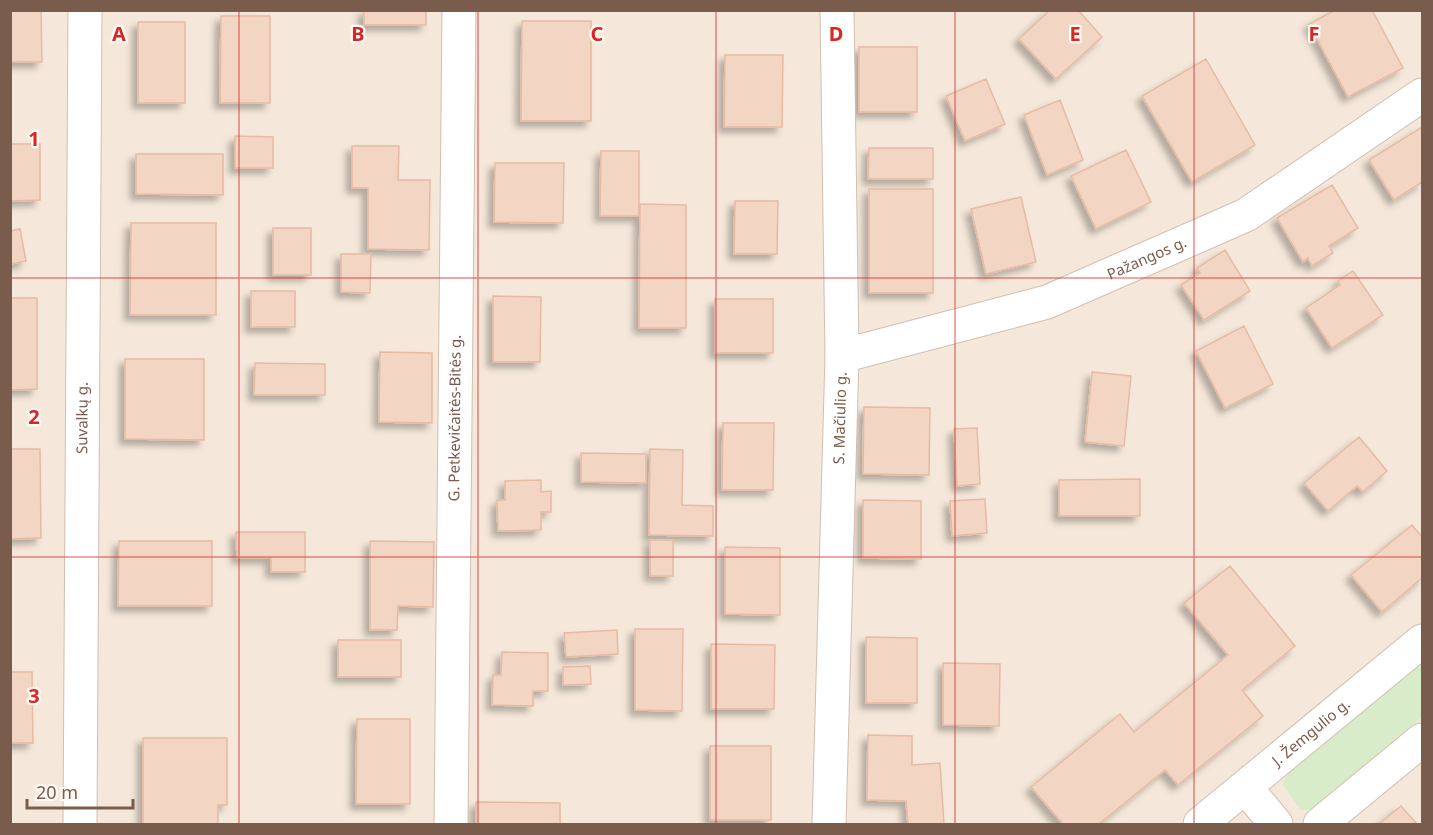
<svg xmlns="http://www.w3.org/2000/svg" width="1433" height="835" font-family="'Noto Sans',sans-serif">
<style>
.residential{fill:#f5e8da}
.green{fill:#d8ecc9}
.building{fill:#f3d5c3;stroke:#e6bba3;stroke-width:1.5;filter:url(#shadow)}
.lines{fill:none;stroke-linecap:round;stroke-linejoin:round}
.minor-casing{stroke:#d1beb0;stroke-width:35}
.minor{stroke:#fff;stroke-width:33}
.grid{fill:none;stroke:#d62828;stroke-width:1.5;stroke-opacity:0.55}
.labels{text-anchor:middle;stroke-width:4.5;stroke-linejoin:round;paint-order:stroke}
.street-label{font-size:15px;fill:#7a5c4d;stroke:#fffaf3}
.grid-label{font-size:20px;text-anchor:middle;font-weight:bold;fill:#d62828;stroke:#fffaf3;stroke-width:4.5;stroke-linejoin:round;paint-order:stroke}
</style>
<defs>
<filter id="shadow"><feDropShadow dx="-5.5" dy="5.5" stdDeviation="3" flood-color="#0004"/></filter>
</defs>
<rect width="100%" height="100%" fill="#fdf6ec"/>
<!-- residential -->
<path class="residential" d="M11,11H1422V824H11Z"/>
<!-- green -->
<path class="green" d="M1422,662V717L1312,809L1301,810L1282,784L1287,774Z"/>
<!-- building -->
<path class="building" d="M10,10H41L42,62H10Z
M364,10H426V25H364Z
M1050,10H1078L1102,37L1056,79L1019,39Z
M1335,10H1372L1403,68L1348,97L1309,24Z
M221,16H270V103H220Z
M522,21H591V121H521Z
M138,22H185V103H138Z
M859,47H917V112H859Z
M725,55H783L782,127H724Z
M1206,59L1255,145L1192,182L1142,96Z
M986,79L1005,124L965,141L946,96Z
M1060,100L1083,160L1047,175L1024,115Z
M1422,127V182L1394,200L1369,160Z
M235,136L273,137V168H235Z
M10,144H40V200L10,201Z
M352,146H399L398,180H430L429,250L368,249V188H352Z
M869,148H933V179H868Z
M1126,150L1151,202L1096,229L1071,176Z
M601,151H639V216H600Z
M136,154H223V195L136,194Z
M495,163H564L563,223L494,222Z
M1332,185L1358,228L1329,246L1333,253L1312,266L1308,258L1303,262L1277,218Z
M869,189H933V293H869Z
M1021,197L1036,262L986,274L971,209Z
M735,201H778L777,254H734Z
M640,204L686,205V328H639Z
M131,223H216V315H130Z
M273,228H311V275H273Z
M20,229L26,261L10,264V231Z
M1225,250L1250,291L1204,320L1181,285L1200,273L1197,268Z
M341,254H371L370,293L341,292Z
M1353,271L1383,315L1332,348L1306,308L1340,285L1338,281Z
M251,291H295V327H251Z
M493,296L541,297L540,362H493Z
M10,298H37V389L10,390Z
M715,299H773V353H715Z
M1244,326L1273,384L1225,408L1196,351Z
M380,352L432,353V423L379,422Z
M125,359H204V440L125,439Z
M255,363L325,364V395H254Z
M1092,372L1131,376L1124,446L1085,442Z
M864,407L930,408L929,475L863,474Z
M723,423H774L773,490H722Z
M977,428L980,484L957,486L954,429Z
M1359,437L1387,471L1363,492L1357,486L1328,511L1304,483Z
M10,449H40L41,538L10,539Z
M650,449L683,450L682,505L713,506V536L649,535Z
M581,453L646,454V483L581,482Z
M1140,479V516H1059V480Z
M541,480V492L551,491V512H541V530L498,531L497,500H505V481Z
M985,499L987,533L952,536L950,501Z
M863,500L921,501V559L863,558Z
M1412,525L1422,537V578L1382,612L1351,575Z
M236,532H305V572H271V558H237Z
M650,540H673V576H650Z
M119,541H212V606H118Z
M370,541L434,542L433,607L398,606L397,630H370Z
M725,547L780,548V615L725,614Z
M1230,566L1295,646L1242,690L1263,716L1178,785L1165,770L1099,824H1063L1031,787L1120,714L1134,732L1228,655L1184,603Z
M635,629H683L682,711L635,710Z
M617,630L618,654L566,657L564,633Z
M866,637L917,638V703H866Z
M338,640H401V677H338Z
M711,644L775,645L774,709H711Z
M502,652L548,653V691H533V706L492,705L493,675H501Z
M943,663L1000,664L999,726L943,725Z
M590,666L591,684L563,685V667Z
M10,672H32L33,743H10Z
M357,719H410V804H356Z
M868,735L912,736V765L940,763L944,824H908L906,801L867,800Z
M143,738H227V805H218V824H143Z
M710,746H771V820H710Z
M476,802L560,803V824H476Z
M1401,806L1417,824H1379Z"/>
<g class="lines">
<defs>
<g id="minor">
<path id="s1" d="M842,356L1047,302L1246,215L1422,95"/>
<path d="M1246,788L1276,824"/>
<path id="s2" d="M80,824L85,10"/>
<path id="s3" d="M451,824L459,10"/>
<path id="s4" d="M829,824L842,356L837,10"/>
<path id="s5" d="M1200,824L1422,641"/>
<path d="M1320,824L1422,740"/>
</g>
</defs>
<!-- minor casing -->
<use href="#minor" class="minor-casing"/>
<!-- minor -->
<use href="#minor" class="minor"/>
</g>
<!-- grid -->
<path class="grid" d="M239,10V824M478,10V824M716,10V824M955,10V824M1194,10V824M10,278H1422M10,557H1422"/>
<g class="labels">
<!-- street labels -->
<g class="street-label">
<text dy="5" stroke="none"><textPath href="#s1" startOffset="321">Pažangos g.</textPath></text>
<text dy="5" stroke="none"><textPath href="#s2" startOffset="406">Suvalkų g.</textPath></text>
<text dy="5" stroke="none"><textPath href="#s3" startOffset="406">G. Petkevičaitės-Bitės g.</textPath></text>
<text dy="5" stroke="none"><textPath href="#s4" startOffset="406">S. Mačiulio g.</textPath></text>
<text dy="5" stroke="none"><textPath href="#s5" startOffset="144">J. Žemgulio g.</textPath></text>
</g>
</g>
<g class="grid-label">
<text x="119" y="41">A</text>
<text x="358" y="41">B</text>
<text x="597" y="41">C</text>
<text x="836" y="41">D</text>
<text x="1075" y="41">E</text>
<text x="1314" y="41">F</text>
<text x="34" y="146">1</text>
<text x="34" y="424">2</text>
<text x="34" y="703">3</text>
</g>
<!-- border -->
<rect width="1433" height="835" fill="none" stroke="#7a5c4d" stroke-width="24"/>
<!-- scale -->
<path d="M27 799v9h106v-9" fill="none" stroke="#7a5c4d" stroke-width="3"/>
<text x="36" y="799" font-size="18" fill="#7a5c4d" stroke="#fffaf3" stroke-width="4.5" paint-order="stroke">20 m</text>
</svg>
